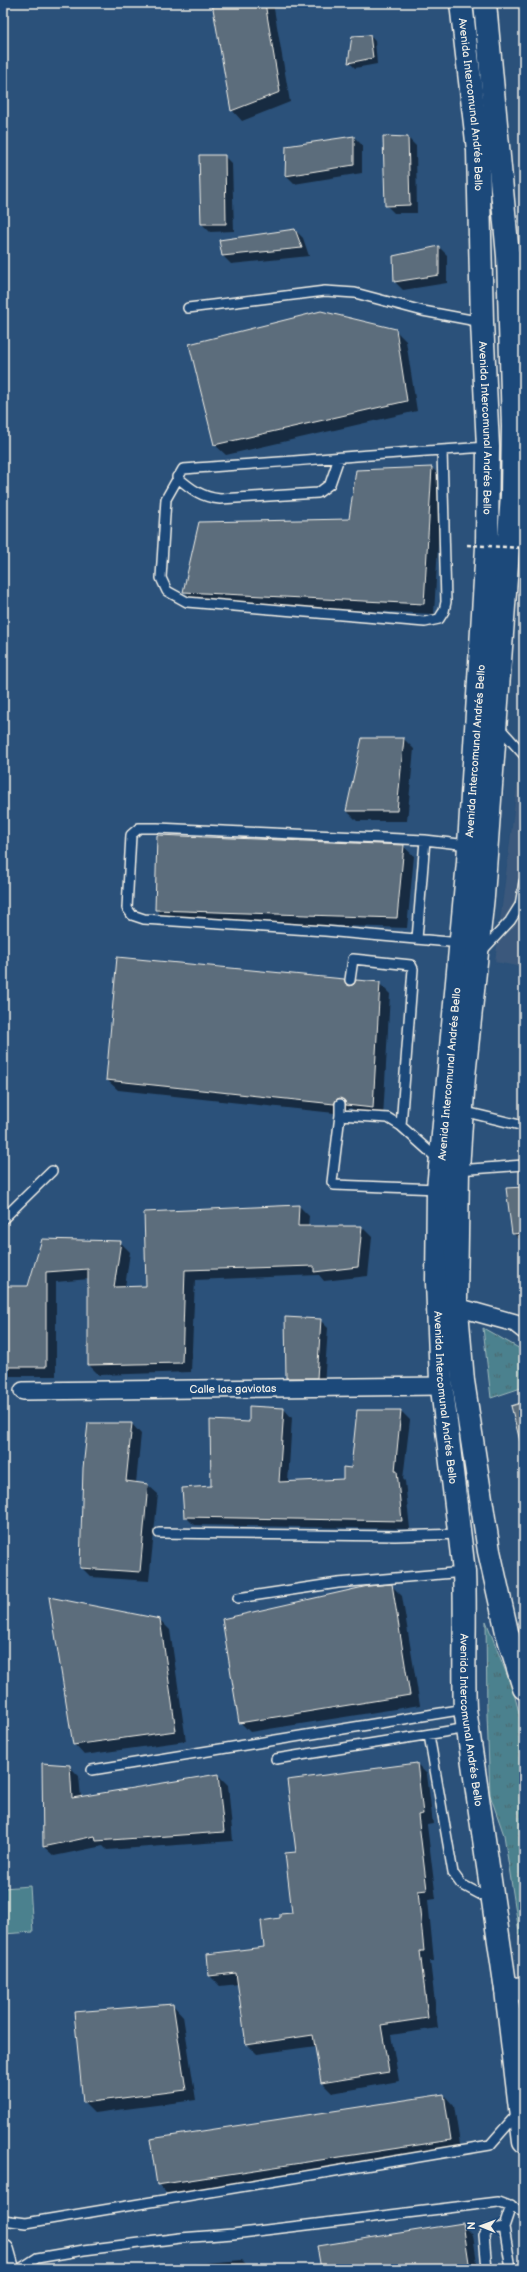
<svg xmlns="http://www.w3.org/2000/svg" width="527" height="2272" font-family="'Balsamiq Sans',sans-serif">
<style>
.built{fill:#3a597b}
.park{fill:url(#park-tufts);stroke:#a0b9bb}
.pitch{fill:#4c818e;stroke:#a0b9bb}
.shadow{fill:#0007}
.building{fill:#5c6d7c;stroke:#f4f1e8}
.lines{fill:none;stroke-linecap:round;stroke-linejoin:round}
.lane-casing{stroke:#f4f1e8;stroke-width:12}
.street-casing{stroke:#f4f1e8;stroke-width:20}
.secondary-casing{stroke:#f4f1e8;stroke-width:25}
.lane{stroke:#1f4a7a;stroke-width:9}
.street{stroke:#1f4a7a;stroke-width:17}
.secondary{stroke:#1f4a7a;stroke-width:22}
.path-bridge{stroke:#f4f1e8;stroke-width:2.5;stroke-dasharray:4 3;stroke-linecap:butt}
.labels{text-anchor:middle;stroke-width:3;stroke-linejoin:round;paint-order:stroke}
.street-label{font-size:11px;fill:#f4f1e8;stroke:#1f4a7a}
</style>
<defs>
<pattern id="park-tufts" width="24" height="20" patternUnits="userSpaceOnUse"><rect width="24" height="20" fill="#4c818e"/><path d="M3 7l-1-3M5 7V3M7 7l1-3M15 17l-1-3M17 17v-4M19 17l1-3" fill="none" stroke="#4b676e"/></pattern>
</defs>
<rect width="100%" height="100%" fill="#2b517a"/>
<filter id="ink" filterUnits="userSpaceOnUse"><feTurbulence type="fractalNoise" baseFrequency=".025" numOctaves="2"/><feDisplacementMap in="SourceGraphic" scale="8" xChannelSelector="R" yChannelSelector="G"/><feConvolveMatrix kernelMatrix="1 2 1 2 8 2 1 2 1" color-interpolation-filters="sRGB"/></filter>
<g filter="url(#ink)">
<!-- built -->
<path class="built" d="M524,731V967L495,962Z"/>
<!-- park -->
<path class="park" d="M483,1328L524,1351V1387L491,1398Z
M486,1621L514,1693L524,1732V1964L504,1835L490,1795L487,1714Z"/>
<!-- pitch -->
<path class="pitch" d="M30,1886L33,1932L3,1934V1888Z"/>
<!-- shadow -->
<path class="shadow" d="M213,3H273L290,102L242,121L232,110Z
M370,36L375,41L377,64L355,68L349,62Z
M354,137L362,145V173L294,184L286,176Z
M408,138L416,146L417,213H394L386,205Z
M224,156L232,164L234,231L210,232L202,224Z
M295,230L303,238L309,256L231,264L223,256L221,241Z
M439,247L447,255V283L403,290L395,282Z
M395,330L406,341L417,411L226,455L215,445Z
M432,468L442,478L434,614L195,602L184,591L349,520L357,471Z
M404,739L414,749L407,821H357L347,811Z
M403,846L414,856L407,928L166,920L156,910Z
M344,980L350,987L379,983L390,994L383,1118L357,1115L351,1108L347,1109L344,1114L118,1090L107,1080Z
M524,1188V1243H523L513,1233Z
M299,1206L309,1216L308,1227H362L372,1237L368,1276L324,1281L319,1275L195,1280L191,1372L99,1375L89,1365V1279L56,1282V1376H9L3,1370V1287H28L42,1240L120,1242L130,1252L125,1287H147L145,1213Z
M320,1320L328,1328L324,1385H295L287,1377Z
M524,1403V1450L512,1407Z
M284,1409L292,1418L288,1483L344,1480L401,1411L410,1420L403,1479L405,1481L410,1529L194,1525L185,1516L212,1487L250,1423Z
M132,1424L141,1434L136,1483L148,1485L158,1494L149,1581L91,1577L81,1567Z
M391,1585L402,1596L420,1705L250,1732L240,1722Z
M160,1620L170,1630L186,1741L84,1755L74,1744Z
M417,1764L427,1774L433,1824L427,1825L436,1899L428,1900L434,1961H430L438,2028L391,2035L399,2081L332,2093L322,2083L316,2046L257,2054L247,2044L239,1984L220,1986L210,1976L266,1948L281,1919L293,1914L297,1853Z
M69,1766L79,1776L81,1798L218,1775L228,1785L233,1841L107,1850L103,1846L54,1856L44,1847Z
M173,2005L183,2016L196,2100L94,2113L84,2103Z
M444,2095L454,2106L461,2150L168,2195L158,2184Z
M462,2224L473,2235L478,2269H322Z
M242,2260L251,2269L145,2268Z"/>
<!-- building -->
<path class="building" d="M212,3H265L280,92L231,111Z
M370,35L373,58L348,63L352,36Z
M354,136V165L285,176L286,146Z
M383,136L408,137L410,205L385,206Z
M199,155H225L226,224H201Z
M295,229L302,248L222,256L219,240Z
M439,246V275L394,282L393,256Z
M321,311L396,329L407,401L214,445L189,344Z
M432,467L424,604L183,592L199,522L349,519L356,470Z
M362,738H404L397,811H346Z
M157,835L404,845L397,918L155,910Z
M117,957L344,979L346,984L350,986L354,984L356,980L380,982L373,1108L346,1105L345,1101L340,1098L337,1099L334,1104L106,1080Z
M524,1187V1233L512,1234L506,1188Z
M299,1205L298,1226H362L358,1267L314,1272V1266L185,1270L182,1363L88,1365V1269L46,1272V1367H3V1286H28L42,1239L121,1241L114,1287L146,1286L144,1212Z
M285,1317L321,1319L317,1378H286Z
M524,1402V1440L520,1441L511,1406Z
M249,1406L284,1408L279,1482L343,1479V1467L351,1468L357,1410H401L395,1471H397L402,1521L184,1517L182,1488L211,1486L210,1420L249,1422Z
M88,1423H132L126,1481L148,1484L140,1572L80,1568L83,1468Z
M392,1584L410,1695L239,1723L222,1619L368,1586Z
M49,1597L160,1619L176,1731L73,1745Z
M42,1763L70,1765L72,1798L218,1774L224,1832L96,1841L95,1836L43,1847Z
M417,1763L423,1814L418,1815L427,1890L418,1891L424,1951H420L428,2018L381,2025L389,2072L321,2083L313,2035L246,2045L236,1973L209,1976L207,1954L264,1947L261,1921L280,1918V1914L292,1913L285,1853L296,1852L287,1780Z
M173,2004L186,2090L83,2103L74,2012Z
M444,2094L451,2140L157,2185L150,2139Z
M463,2223L470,2269H321L317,2246Z"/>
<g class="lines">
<defs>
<path id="lane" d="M508,256L524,255
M188,308L325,291L355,293L423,311L482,322
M442,450L446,602L444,611L439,619L425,622L187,602L167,591L161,578L166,499L183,469C285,462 386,453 488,447
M177,477C191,489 201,497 220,499L318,493L330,484L339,458
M498,726L524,755
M417,939L425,840
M461,943L325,931L144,919L132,915L127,908L131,835L139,828H157L425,840L468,845
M482,951L510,921L520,905L524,882
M340,1104V1115L388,1118L401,1126L413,969L411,965L353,959L350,980
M462,1111L524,1126
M340,1115L332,1182L334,1185L438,1189
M401,1126L440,1161
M458,1170L524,1165
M3,1219L52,1171
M159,1533L395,1536L460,1534
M238,1598L338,1583L464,1572
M429,1735L453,1873L461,1884L491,1900
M276,1759L468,1728
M92,1770L465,1709
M512,2007L522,2018L524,2023
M511,2206L504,2227L511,2269
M3,2220L26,2223L490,2145L518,2113
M20,2269L37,2258L84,2250L180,2238L233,2234L498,2202L524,2212
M487,2269L484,2235L487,2230L504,2227"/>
<g id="street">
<path d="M457,1307L515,1323L524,1330"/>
<path id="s1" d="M23,1391L442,1386"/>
</g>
<g id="secondary">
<path id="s2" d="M461,3L478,150L482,322L488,447L487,547L468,862L438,1189L437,1282L441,1380L464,1572C466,1618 463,1663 465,1709L506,1990L524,2142"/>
<path d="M485,3L508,256L513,427L512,495L483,896L464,1076L458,1170L456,1299L463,1381L489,1551L507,1632L524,1688"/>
<path d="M506,1990L524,1988"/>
<path d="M3,2251L8,2269"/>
</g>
</defs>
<!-- lane casing -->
<use href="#lane" class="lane-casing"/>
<!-- street casing -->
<use href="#street" class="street-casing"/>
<!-- secondary casing -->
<use href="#secondary" class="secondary-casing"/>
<!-- lane -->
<use href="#lane" class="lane"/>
<!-- street -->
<use href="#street" class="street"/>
<!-- secondary -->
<use href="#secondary" class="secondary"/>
<!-- path-bridge -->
<path class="path-bridge" d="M467,545L524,548"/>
</g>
</g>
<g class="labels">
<!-- street labels -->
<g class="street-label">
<text dy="4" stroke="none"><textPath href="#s2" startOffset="102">Avenida Intercomunal Andrés Bello</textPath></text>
<text dy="4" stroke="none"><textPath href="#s2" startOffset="426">Avenida Intercomunal Andrés Bello</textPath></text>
<text transform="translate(475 751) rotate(-86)" y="4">Avenida Intercomunal Andrés Bello</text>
<text transform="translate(449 1074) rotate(-85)" y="4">Avenida Intercomunal Andrés Bello</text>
<text dy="4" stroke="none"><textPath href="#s1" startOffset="210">Calle las gaviotas</textPath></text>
<text dy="4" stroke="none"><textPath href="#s2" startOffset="1398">Avenida Intercomunal Andrés Bello</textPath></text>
<text dy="4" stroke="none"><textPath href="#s2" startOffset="1722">Avenida Intercomunal Andrés Bello</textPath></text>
</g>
</g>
<!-- margin -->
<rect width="527" height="2272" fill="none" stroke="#1f4a7a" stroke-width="16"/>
<rect x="8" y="8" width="511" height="2256" fill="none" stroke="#f4f1e8" stroke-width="1.5" filter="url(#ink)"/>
<!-- north arrow -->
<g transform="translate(481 2226) rotate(271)" stroke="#1f4a7a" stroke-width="3" paint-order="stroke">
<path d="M0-3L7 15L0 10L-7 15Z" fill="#f4f1e8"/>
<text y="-6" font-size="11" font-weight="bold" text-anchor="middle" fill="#f4f1e8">N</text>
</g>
</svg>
